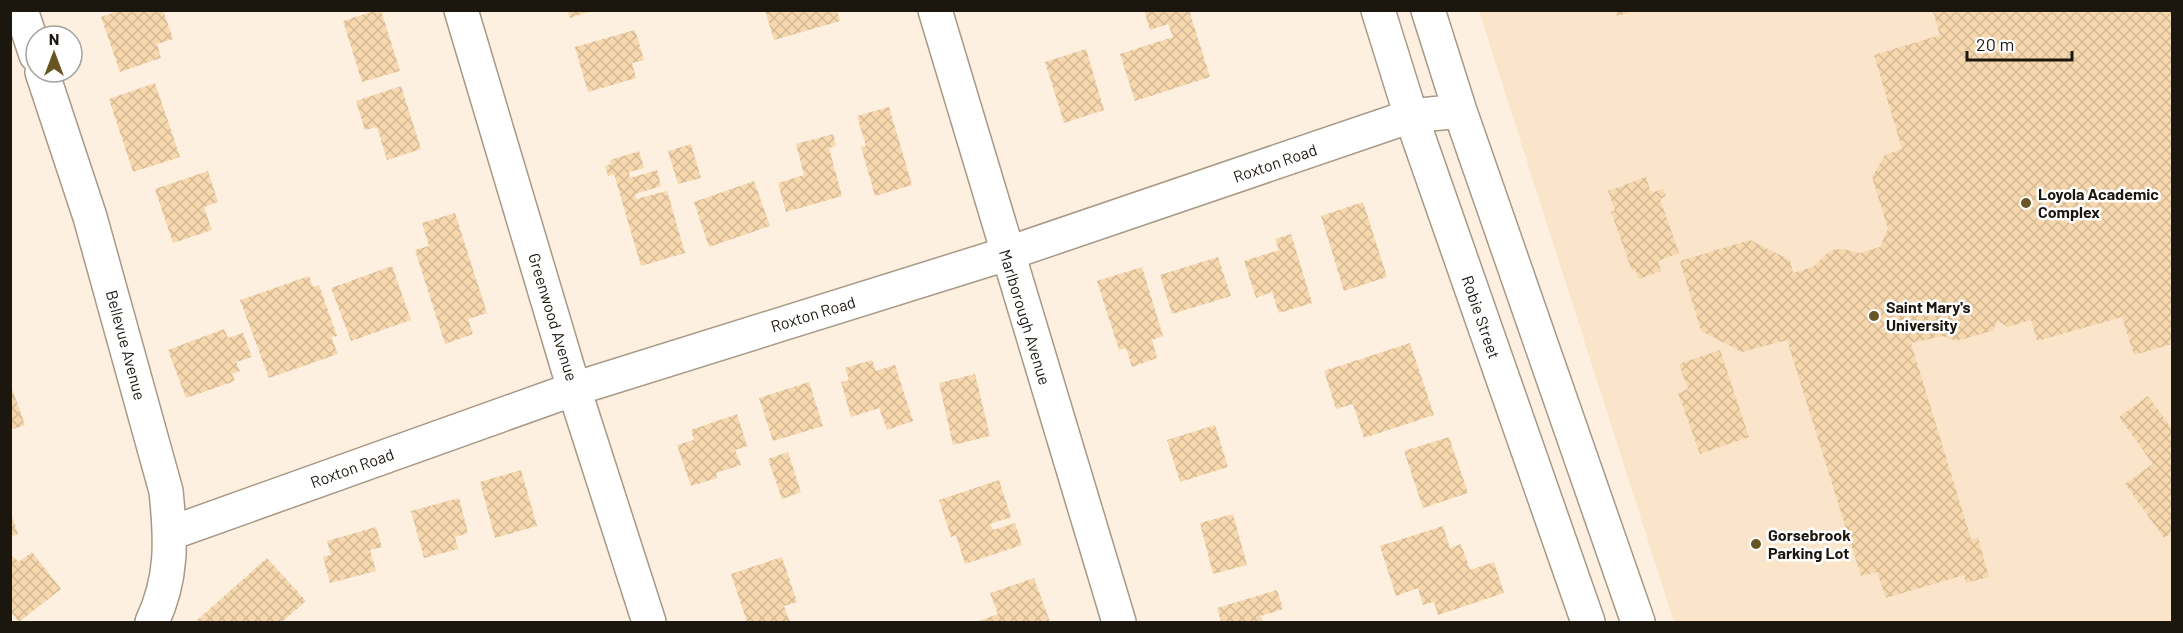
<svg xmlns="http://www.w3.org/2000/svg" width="2183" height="633" font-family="Barlow,sans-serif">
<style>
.built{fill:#fae5ca}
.building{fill:url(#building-cross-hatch)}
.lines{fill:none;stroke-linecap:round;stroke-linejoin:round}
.minor-casing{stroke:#a79985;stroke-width:36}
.minor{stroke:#fff;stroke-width:33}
.poi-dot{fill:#685523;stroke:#fff;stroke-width:2}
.labels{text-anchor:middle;stroke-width:5;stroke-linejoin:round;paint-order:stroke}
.street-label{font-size:16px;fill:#1b160e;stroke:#fff}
.poi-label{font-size:16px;font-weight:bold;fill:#1b160e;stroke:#fff;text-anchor:start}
</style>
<defs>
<pattern id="building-cross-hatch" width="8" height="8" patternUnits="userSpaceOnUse" patternTransform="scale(1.5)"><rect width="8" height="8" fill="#f7d8ae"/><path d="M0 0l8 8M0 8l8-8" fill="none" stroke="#d3b994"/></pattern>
</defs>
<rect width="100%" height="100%" fill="#fdf0e0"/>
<!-- built -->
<path class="built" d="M1479,11H2172V622H1674Z"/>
<!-- building -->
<path class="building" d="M120,10H163L173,39L157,44L161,58L120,72L101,17Z
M377,10H381L400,71L362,82L343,21Z
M567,10H591V11L570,18Z
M765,10H837L840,21L774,40Z
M1144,10H1189L1210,77L1135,101L1120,54L1173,37L1168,24L1150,30Z
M1616,10H1635V11L1617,16Z
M1939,10H2172V344L2134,355L2122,317L2037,341L2031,320L2008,327L1998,321L1992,331L1956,341L1943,336L1911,343L1971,539L1978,538L1989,577L1966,583L1964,575L1886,598L1877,572L1861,576L1787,340L1742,352L1701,331L1680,261L1750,240L1790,260L1793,273L1813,267L1826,254L1833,250L1842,249L1860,253L1880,247L1888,229L1872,177L1885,155L1902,149L1874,55L1940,35L1933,12Z
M635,30L644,60L632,63L636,78L588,92L575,47Z
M1086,49L1104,110L1064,123L1045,62Z
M155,83L180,157L133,172L109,99Z
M401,86L421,149L387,160L377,127L365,130L356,101Z
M889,107L912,185L875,196L861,147L866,146L857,116Z
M833,134L836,146L829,148L842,196L786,212L778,183L804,175L796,144Z
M691,144L701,178L678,184L668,151Z
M639,151L644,168L629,172L630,178L657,170L661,186L635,194L636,199L667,191L685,253L641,266L614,174L608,176L605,166L611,164L610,160Z
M208,171L218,202L204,207L212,230L173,243L155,189Z
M1646,177L1651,193L1663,189L1666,196L1660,199L1679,253L1658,261L1661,271L1639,279L1635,269L1632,271L1611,212L1615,210L1608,191Z
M754,181L770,226L709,247L694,202Z
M1363,202L1387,277L1344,291L1321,216Z
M455,213L487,313L468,319L473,334L445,344L415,250L429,246L422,223Z
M1291,234L1312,303L1279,313L1272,292L1256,298L1244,261L1279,250L1275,239Z
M1218,257L1231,296L1172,314L1160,275Z
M392,266L411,320L351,341L331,288Z
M1142,267L1163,336L1152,340L1157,358L1132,367L1126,348L1119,350L1097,281Z
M309,276L313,287L319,285L337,336L331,337L338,354L269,378L240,300Z
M224,329L228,338L243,333L252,357L236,362L240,371L232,374L235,381L186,398L168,350Z
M1410,343L1434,415L1364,438L1353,404L1336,409L1324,371Z
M1720,350L1749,437L1700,454L1678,393L1688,389L1679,364Z
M872,360L876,371L895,365L913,421L887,430L879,408L851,417L841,382L849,380L845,368Z
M975,374L990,436L953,445L939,383Z
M809,382L823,426L773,441L759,398Z
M10,383L25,425L10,430Z
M2148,396L2172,429V532L2164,538L2125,484L2153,464L2119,417Z
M737,414L747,446L735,450L741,465L716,473L717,478L691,486L677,445L694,440L691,430Z
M1215,425L1228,467L1180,482L1167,440Z
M1449,437L1468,493L1423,508L1404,451Z
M788,452L801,492L782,499L768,459Z
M521,470L537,526L495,538L480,482Z
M999,480L1011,517L990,524L993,530L1015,523L1022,545L965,564L956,535L951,537L939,500Z
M459,498L468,533L455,537L458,549L424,558L411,511Z
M11,513L18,534L10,537V514Z
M1233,514L1247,565L1213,574L1200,523Z
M1443,526L1450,548L1461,544L1470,570L1494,562L1504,593L1438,615L1434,602L1423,605L1418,588L1396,596L1380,546Z
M376,527L382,547L370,550L376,571L330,583L323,557L331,555L327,541Z
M32,552L61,589L19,622L10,611V554L19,562Z
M782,557L797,602L784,606L790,622H747L731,574Z
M267,558L306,601L282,622H195Z
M1034,578L1050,622H976L998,614L990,593Z
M1277,590L1283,609L1261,616L1263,622H1221L1217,608Z"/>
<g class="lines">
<defs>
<path id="minor" d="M21,10L36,55
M461,10L574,389L649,622
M935,10L1119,622
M1378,10L1411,116L1588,622
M1428,10L1460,111L1638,622
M42,72L90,217L166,491C171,539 173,578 152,622
M171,533L574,389L1006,254L1411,116L1460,111"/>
</defs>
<!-- minor casing -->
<use href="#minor" class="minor-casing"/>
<!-- minor -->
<use href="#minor" class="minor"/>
</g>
<!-- markers -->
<g class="poi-dot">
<circle cx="2026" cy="203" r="6"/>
<circle cx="1874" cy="316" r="6"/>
<circle cx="1756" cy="544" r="6"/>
</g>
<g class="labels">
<!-- street labels -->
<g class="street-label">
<text transform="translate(1275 163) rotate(-19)" y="6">Roxton Road</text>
<text transform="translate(813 314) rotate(-17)" y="6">Roxton Road</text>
<text transform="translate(553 317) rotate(73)" y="6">Greenwood Avenue</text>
<text transform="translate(1025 317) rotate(73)" y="6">Marlborough Avenue</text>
<text transform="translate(1481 317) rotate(71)" y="6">Robie Street</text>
<text transform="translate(126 345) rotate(75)" y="6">Bellevue Avenue</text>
<text transform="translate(352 468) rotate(-20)" y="6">Roxton Road</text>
</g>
<!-- poi labels -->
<g class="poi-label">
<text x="2038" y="200">Loyola Academic<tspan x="2038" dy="18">Complex</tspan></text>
<text x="1886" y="313">Saint Mary's<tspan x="1886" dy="18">University</tspan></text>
<text x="1768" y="541">Gorsebrook<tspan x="1768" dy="18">Parking Lot</tspan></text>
</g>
</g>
<!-- border -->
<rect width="2183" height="633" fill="none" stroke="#1b160e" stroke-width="24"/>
<!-- north arrow -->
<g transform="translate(54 54)"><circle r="28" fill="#ffffff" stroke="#a4a29f" stroke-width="1.5"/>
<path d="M0-4.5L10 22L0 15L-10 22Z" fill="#685523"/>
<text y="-9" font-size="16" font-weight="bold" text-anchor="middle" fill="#1b160e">N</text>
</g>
<!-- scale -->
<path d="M1967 51v9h105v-9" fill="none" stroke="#1b160e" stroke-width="3"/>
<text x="1976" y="51" font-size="18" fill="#1b160e" stroke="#ffffff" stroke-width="4.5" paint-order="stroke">20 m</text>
</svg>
